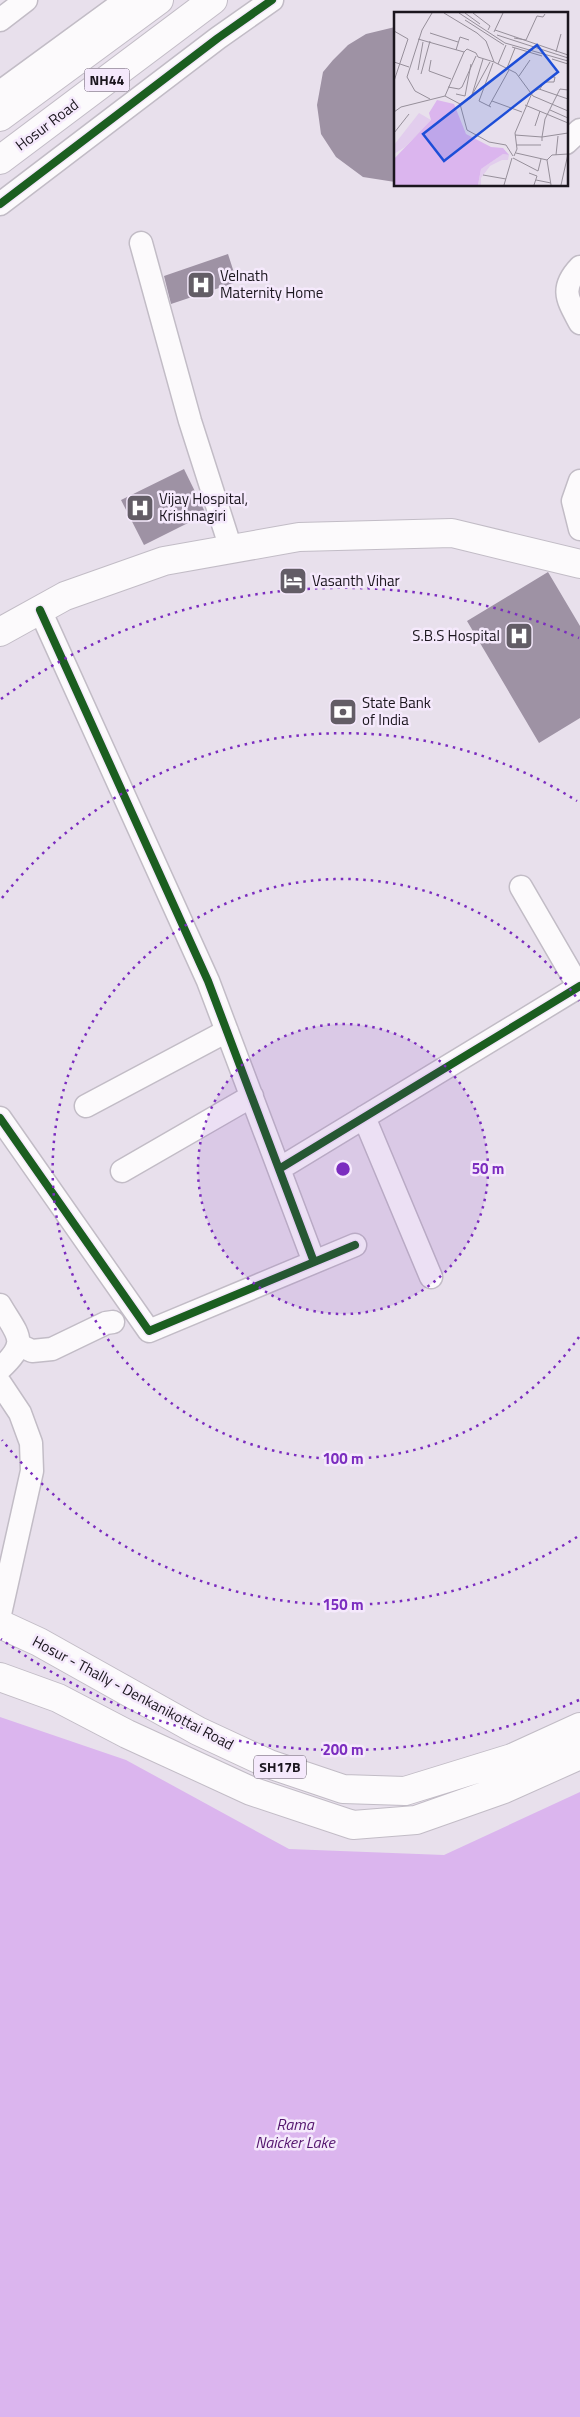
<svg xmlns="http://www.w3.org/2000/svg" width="580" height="2417" font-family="'Titillium Web',sans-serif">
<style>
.water{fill:#dbb5ee}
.building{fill:#9e92a4}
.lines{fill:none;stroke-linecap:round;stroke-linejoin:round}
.minor-casing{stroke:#c2bcc6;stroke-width:25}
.major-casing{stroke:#c2bcc6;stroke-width:30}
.highway-casing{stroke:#c2bcc6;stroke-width:30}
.minor{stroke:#fcfafc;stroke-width:22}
.major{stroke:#fcfafc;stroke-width:28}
.highway{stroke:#fcfafc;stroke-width:28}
.cycleway-casing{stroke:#f5e9fc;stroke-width:11}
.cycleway{stroke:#1b5e20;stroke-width:8}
.ring{fill:none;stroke:#7b2cbf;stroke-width:2.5;stroke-dasharray:2.5 5}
.labels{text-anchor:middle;stroke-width:5;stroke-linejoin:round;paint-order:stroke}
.shield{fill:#f5e9fc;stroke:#5c5561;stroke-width:1}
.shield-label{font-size:14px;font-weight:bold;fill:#1b161e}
.street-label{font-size:15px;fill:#1b161e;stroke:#f5e9fc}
.poi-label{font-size:15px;fill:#1b161e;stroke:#f5e9fc;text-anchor:start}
.water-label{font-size:16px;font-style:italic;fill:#53146d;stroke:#f5e9fc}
.inset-road{fill:none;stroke:#968f9a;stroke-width:1}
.view{fill:#1d4ed8;fill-opacity:0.15;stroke:#1d4ed8;stroke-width:2.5}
.inset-edge{fill:none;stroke:#1b161e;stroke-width:2.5}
.centre{fill:#7b2cbf;stroke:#f5e9fc;stroke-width:2.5}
.ring-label{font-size:15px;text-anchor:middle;font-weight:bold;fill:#7b2cbf;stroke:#f5e9fc;stroke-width:5;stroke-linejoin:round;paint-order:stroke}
</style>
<rect width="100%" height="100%" fill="#e8e0ec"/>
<!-- water -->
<path class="water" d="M0,1717L126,1760L289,1849L444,1855L580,1792V2417H0Z"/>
<!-- building -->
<path class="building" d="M395,27V182L363,177L336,157L321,134L317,105L323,72L333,60L348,45L366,34Z
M228,254L237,282L171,304L164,276Z
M184,469L206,514L144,545L121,500Z
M548,572L580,626V718L539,743L467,621Z"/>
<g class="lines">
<defs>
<path id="minor" d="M0,20L26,0
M0,92L126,0
M566,143L580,130
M0,204L218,38L272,0
M141,243L190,421L231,549
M580,267C559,289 568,300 580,323
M580,481L573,501L580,529
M40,610L208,981L314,1262
M521,887L579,987
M86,1106L227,1031
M364,1117L431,1277
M0,1118L149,1331L355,1245
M279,1169L580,986
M122,1171L252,1096
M0,1305C18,1336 30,1341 0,1369
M19,1345L32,1351L52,1349L106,1323L113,1322
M0,1383L20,1413L31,1443L32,1471L0,1614"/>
<path id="major" d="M0,632L65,596L164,561L299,537L452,533L580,564
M0,1624L39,1642L198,1731L269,1764L343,1789L405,1791L512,1758L580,1727
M0,1677L58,1698L127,1734L251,1791L353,1825L416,1820L504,1789L580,1755"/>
<path id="highway" d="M0,117L159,0
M0,160L213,0"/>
</defs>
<!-- minor casing -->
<use href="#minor" class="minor-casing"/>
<!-- major casing -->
<use href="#major" class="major-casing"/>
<!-- highway casing -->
<use href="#highway" class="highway-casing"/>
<!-- minor -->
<use href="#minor" class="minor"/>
<!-- major -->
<use href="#major" class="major"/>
<!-- highway -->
<use href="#highway" class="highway"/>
<defs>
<path id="cycleway" d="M0,204L218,38L272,0
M40,610L208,981L314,1262
M0,1118L149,1331L355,1245
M279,1169L580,986"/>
</defs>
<!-- cycleway casing -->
<use href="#cycleway" class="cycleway-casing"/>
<!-- cycleway -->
<use href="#cycleway" class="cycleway"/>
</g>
<!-- distance rings -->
<circle cx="343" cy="1169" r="145" fill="#7b2cbf" fill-opacity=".12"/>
<g class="ring">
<circle cx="343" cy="1169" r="145"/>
<path d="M579 1337A290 290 0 1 1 579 1001"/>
<path d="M577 1537A436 436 0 0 1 2 1440M2 898A436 436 0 0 1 577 801"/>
<path d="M579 1700A581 581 0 0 1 1 1639M1 699A581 581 0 0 1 579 638"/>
</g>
<!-- icons -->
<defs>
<symbol id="hospital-square" viewBox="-11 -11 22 22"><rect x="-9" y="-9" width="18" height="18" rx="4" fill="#635d66" stroke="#f5e9fc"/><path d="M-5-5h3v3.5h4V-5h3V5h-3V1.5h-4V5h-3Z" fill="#fff"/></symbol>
<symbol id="hotel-square" viewBox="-11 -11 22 22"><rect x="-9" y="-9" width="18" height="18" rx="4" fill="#635d66" stroke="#f5e9fc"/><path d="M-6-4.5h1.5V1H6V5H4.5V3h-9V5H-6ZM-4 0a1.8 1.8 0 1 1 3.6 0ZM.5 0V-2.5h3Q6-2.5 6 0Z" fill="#fff"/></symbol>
<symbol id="bank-square" viewBox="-11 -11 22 22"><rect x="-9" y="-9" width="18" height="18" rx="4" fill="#635d66" stroke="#f5e9fc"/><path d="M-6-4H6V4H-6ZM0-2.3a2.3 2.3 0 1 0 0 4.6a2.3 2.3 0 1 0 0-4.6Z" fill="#fff"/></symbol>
</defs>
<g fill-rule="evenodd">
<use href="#hospital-square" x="185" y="269" width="32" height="32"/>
<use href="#hospital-square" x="124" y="492" width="32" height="32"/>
<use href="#hotel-square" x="277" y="565" width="32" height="32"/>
<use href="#hospital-square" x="503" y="620" width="32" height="32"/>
<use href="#bank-square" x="327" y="696" width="32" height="32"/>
</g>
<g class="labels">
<!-- shield labels -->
<g class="shield">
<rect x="84.5" y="68.5" width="45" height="23" rx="4"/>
<rect x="254" y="1755.5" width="52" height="23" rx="4"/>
</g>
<g class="shield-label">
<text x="107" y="85">NH44</text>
<text x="280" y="1772">SH17B</text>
</g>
<!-- street labels -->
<g class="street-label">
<text transform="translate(47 125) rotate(-37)" y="5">Hosur Road</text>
<text transform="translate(133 1693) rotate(28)" y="5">Hosur - Thally - Denkanikottai Road</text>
</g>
<!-- poi labels -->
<g class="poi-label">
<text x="220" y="281">Velnath<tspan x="220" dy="17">Maternity Home</tspan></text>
<text x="159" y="504">Vijay Hospital,<tspan x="159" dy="17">Krishnagiri</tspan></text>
<text x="312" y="586">Vasanth Vihar</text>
<text x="500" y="641" text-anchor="end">S.B.S Hospital</text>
<text x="362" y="708">State Bank<tspan x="362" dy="17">of India</tspan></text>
</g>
<!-- water labels -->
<g class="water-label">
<text x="295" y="2130">Rama<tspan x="295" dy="18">Naicker Lake</tspan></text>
</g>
</g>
<!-- overview -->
<g transform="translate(394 12)">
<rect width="174" height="174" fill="#e8e0ec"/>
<path d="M25,101L37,108L11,135L0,142V133ZM109,142L115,143L114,148H108L96,154L87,166V173H84L87,157Z" fill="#e2cded"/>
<path d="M43,88L60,92L72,122L97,135L109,136L115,143L109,142L87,157L84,173H0V147L37,108L35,101Z" fill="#dbb5ee"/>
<path class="inset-road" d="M50,1L83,21L92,29L100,50L122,61L139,84L174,99M65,1L111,31L174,49M71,1L86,12M79,1L96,14L94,18M71,8L110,33M101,18L174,43M0,19L14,27L0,69M100,20L109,1M36,21L64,30M103,23L174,46M120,26L132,28L143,4L149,5L151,2M24,27L70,40L73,37L82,41L84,45L100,50M118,35L148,44M62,38L66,25L75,28M162,40L167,22M158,47L174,52M37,48L35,59L57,67M0,50L15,55M104,52L112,33M113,56L121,36M24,58L29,30M27,62L36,29M125,64L136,48M54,75L65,77L68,75L82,44M146,77L150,70H160L161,65H157M138,80L145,77L174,87M62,82L71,84L77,52M78,83L96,50M51,84L70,40M36,87L21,79L13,65L28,18L38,1M98,89L128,100M66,92L77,86L89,47M131,93L174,111M95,94L115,58M97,95L85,89L99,51M156,98L174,106M0,100L7,95L51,84L66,92L73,118L95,130L112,133L119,144M141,114L146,99M0,121L15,102M121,123L148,125L151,107L166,77L174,78M148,129V125L174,121M123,133H147M122,141L153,148L158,143L174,142M162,143L164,124M120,144L123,137L121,121L138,81M119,146L144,159L147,147M153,148L157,173M135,161L143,164L140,173M89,163L112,167M142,168L157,171M110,173L118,146M167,173L174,142"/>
<path class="view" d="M143,33L164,60L50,149L29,122Z"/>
<rect width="174" height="174" class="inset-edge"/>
</g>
<circle cx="343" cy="1169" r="8" class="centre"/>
<g class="ring-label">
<text x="488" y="1174">50 m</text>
<text x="343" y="1464">100 m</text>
<text x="343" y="1610">150 m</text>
<text x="343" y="1755">200 m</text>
</g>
</svg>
